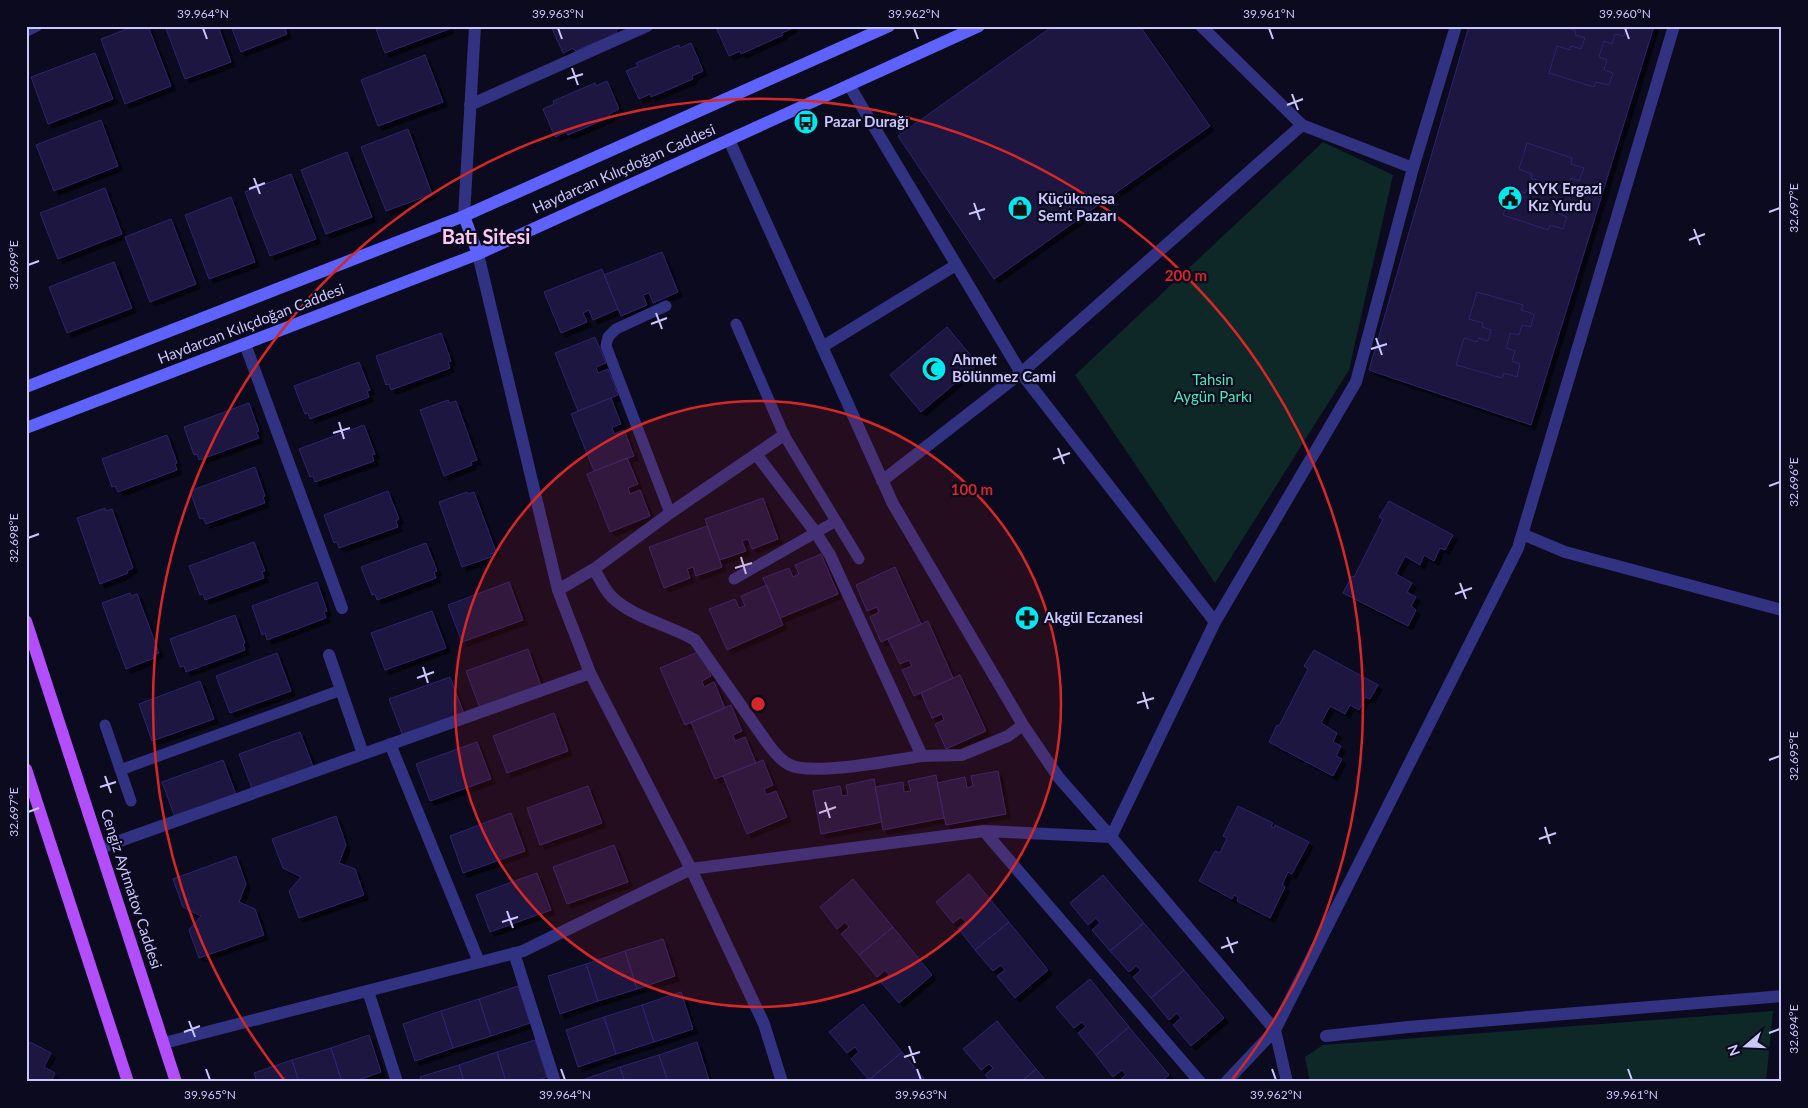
<svg xmlns="http://www.w3.org/2000/svg" width="1808" height="1108" font-family="Lato,sans-serif">
<style>
.green{fill:#0d2826}
.building{fill:#1b1440;stroke:#2f246f;filter:url(#shadow)}
.lines{fill:none;stroke-linecap:round;stroke-linejoin:round}
.service{stroke:#313281;stroke-width:11}
.minor{stroke:#313281;stroke-width:12}
.secondary{stroke:#5e62ff;stroke-width:12}
.primary{stroke:#b34eff;stroke-width:12}
.ticks{fill:none;stroke:#cac7ff;stroke-width:2}
.ring{fill:none;stroke:#d62828;stroke-width:2.5}
.labels{text-anchor:middle;stroke-width:4.5;stroke-linejoin:round;paint-order:stroke}
.poi-label{font-size:15px;font-weight:bold;fill:#cac7ff;stroke:#0c0a1e;text-anchor:start}
.street-label{font-size:15px;fill:#cac7ff;stroke:#0c0a1e}
.park-label{font-size:15px;fill:#49e9b8;stroke:#0c0a1e}
.district-label{font-size:20px;font-weight:bold;fill:#ffc9ee;stroke:#0c0a1e}
.centre{fill:#d62828;stroke:#0c0a1e;stroke-width:2.5}
.ring-label{font-size:15px;text-anchor:middle;font-weight:bold;fill:#d62828;stroke:#0c0a1e;stroke-width:4.5;stroke-linejoin:round;paint-order:stroke}
.neatline{fill:none;stroke:#cac7ff;stroke-width:2}
.ticks-label{font-size:12px;text-anchor:middle;fill:#cac7ff}
</style>
<defs>
<filter id="shadow"><feDropShadow dx="4.5" dy="4.5" stdDeviation="0" flood-color="#0009"/></filter>
</defs>
<rect width="100%" height="100%" fill="#0c0a1e"/>
<!-- green -->
<path class="green" d="M1323,142L1393,175L1349,370L1215,583L1075,375Z
M1773,1011L1766,1082H1310L1305,1057L1323,1045Z"/>
<!-- building -->
<path class="building" d="M135,26H148L171,86L125,104L101,39Z
M165,26H218L231,62L185,79Z
M231,26H284L287,34L241,52Z
M375,26H449V29L385,53Z
M551,26H624L616,30L617,33L575,51L573,48L563,53Z
M718,26H792L793,28L782,33L783,35L741,54L740,51L729,56L716,27Z
M1053,26H1140L1210,126L994,279L898,136Z
M1469,26H1654L1531,425L1369,370Z
M1563,26H1627L1624,36L1615,34L1612,44L1604,41L1603,44L1599,57L1607,60L1604,70L1613,73L1609,85L1596,82L1594,87L1549,73L1557,46L1570,50L1571,46L1581,49L1585,38L1575,35L1576,31Z
M691,43L703,71L692,76L693,79L651,97L650,94L639,99L626,71L638,66L636,63L679,45L680,48Z
M95,53L113,99L48,124L31,77Z
M425,55L443,102L378,126L361,80Z
M607,81L619,109L609,114L610,117L568,135L566,132L555,137L543,109L554,104L553,101L595,83L596,86Z
M101,120L118,166L54,191L36,145Z
M408,129L432,194L386,211L361,147Z
M1527,143L1572,158L1571,164L1584,168L1579,181L1571,178L1567,188L1559,185L1553,201L1562,203L1559,214L1567,217L1563,229L1550,225L1548,230L1503,215L1512,188L1525,193L1527,189L1536,192L1540,181L1531,178L1532,174L1519,169Z
M347,152L372,217L326,234L301,170Z
M291,174L316,239L270,256L245,192Z
M105,188L122,234L58,259L40,213Z
M231,197L255,262L209,279L185,215Z
M171,219L196,284L150,302L125,237Z
M662,252L678,292L653,303L649,293L643,295L647,305L621,316L604,275Z
M114,262L132,308L67,333L49,287Z
M602,269L618,309L593,320L589,310L583,313L587,322L561,333L544,292Z
M1477,292L1523,305L1521,310L1534,314L1531,327L1522,325L1519,335L1510,333V335L1506,348L1515,351L1512,361L1520,364L1517,377L1504,373L1502,378L1456,365L1464,338L1477,342L1479,338L1488,341L1491,330L1482,327L1483,323L1469,319Z
M947,327L978,364L921,412L890,375Z
M441,333L451,361L448,362L450,368L391,390L389,384L386,385L376,356Z
M595,337L606,363L596,367L598,373L608,369L618,395L578,411L555,353Z
M359,362L370,390L367,391L369,397L310,419L308,413L305,414L294,386Z
M611,398L621,424L612,427L614,434L624,430L634,456L594,471L571,414Z
M448,400L449,403L456,401L477,460L471,462L472,465L444,476L420,410Z
M249,403L259,431L256,432L259,438L199,460L197,454L194,455L184,427Z
M364,425L375,454L372,455L374,461L315,482L313,476L310,477L299,449Z
M167,435L177,463L175,464L177,470L118,492L115,486L112,487L102,459Z
M627,458L638,484L628,488L630,494L640,490L650,516L610,532L587,474Z
M255,467L265,496L263,497L265,503L206,524L203,518L200,519L190,491Z
M388,491L399,519L396,521L398,527L339,548L337,542L334,543L324,515Z
M467,492L468,494L474,492L496,552L490,554L491,557L462,567L439,502Z
M763,498L778,539L752,549L748,539L742,541L746,551L720,560L705,519Z
M1389,501L1453,535L1445,550L1440,548L1434,561L1424,555L1420,565L1405,556L1396,574L1412,583L1407,592L1416,597L1411,606L1416,610L1408,626L1343,593L1352,576L1354,577L1383,519L1379,517Z
M105,508L106,511L112,509L133,568L127,571L128,573L100,584L77,518Z
M707,526L722,567L696,576L693,567L687,569L690,578L664,588L649,547Z
M254,542L265,571L262,572L264,578L205,600L203,594L200,595L189,566Z
M426,543L437,571L434,572L436,578L377,600L375,594L372,595L361,567Z
M821,554L838,594L780,618L763,578L789,568L793,577L799,574L795,565Z
M895,567L921,624L881,642L870,617L879,612L877,607L867,611L856,585Z
M317,582L327,611L324,612L326,618L267,640L265,633L262,635L252,606Z
M509,582L523,620L462,642L448,605Z
M767,585L783,625L727,650L709,609L735,599L739,608L745,606L741,596Z
M130,593L131,596L137,594L159,653L153,655L154,658L126,669L102,603Z
M432,611L446,648L385,670L371,633Z
M235,615L245,643L243,644L245,650L186,672L184,666L180,667L170,639Z
M928,621L953,678L914,696L902,670L912,666L909,660L900,664L888,639Z
M528,649L541,686L480,708L466,671Z
M1314,650L1378,685L1370,699L1365,697L1359,710L1350,705L1345,714L1330,706L1321,723L1337,733L1333,742L1341,746L1336,756L1342,759L1333,776L1269,742L1277,725L1279,726L1308,669L1304,666Z
M700,651L711,676L702,681L704,687L714,682L725,708L685,725L660,668Z
M277,653L291,691L230,713L216,676Z
M960,675L986,731L946,749L935,724L944,720L942,714L932,718L921,693Z
M450,677L464,714L403,736L389,699Z
M200,681L214,719L152,741L139,704Z
M731,705L742,731L733,735L735,741L745,737L756,763L715,779L691,722Z
M554,713L568,751L507,773L493,736Z
M300,732L314,769L253,791L239,754Z
M477,742L491,779L430,801L416,764Z
M223,760L237,797L176,820L162,782Z
M763,760L773,785L764,789L766,795L776,791L787,817L747,834L723,776Z
M998,771L1006,814L946,825L937,783L965,777L967,788L973,786L971,776Z
M936,775L944,818L883,830L875,787L903,782L904,792L911,791L908,781Z
M874,779L882,822L821,834L813,791L840,786L842,796L848,795L846,785Z
M588,786L602,823L540,845L527,808Z
M1238,806L1273,823L1271,826L1274,828L1275,825L1309,842L1292,874L1288,872L1282,885L1285,887L1270,918L1237,901L1238,897L1234,895L1232,899L1199,881L1215,851L1220,853L1227,838L1223,836Z
M511,813L525,851L463,873L450,836Z
M336,816L346,845L339,863L355,869L364,895L299,918L289,891L301,877L283,868L272,839Z
M614,845L628,882L567,904L553,867Z
M236,856L246,884L239,902L255,909L264,935L199,958L189,930L201,916L183,907L173,879Z
M537,873L551,910L490,932L476,895Z
M969,874L1009,922L975,950L958,928L966,922L961,917L953,923L936,902Z
M1103,875L1144,923L1110,951L1092,930L1100,923L1096,918L1088,925L1070,903Z
M853,879L893,927L859,955L841,934L849,927L845,922L837,929L820,907Z
M1009,922L1048,970L1015,998L997,976L1005,970L1001,965L993,971L975,950Z
M1144,923L1184,970L1151,998L1133,977L1141,970L1136,966L1129,972L1110,951Z
M893,927L932,975L899,1003L881,982L889,975L885,970L877,977L859,955Z
M663,939L675,976L637,989L625,951Z
M625,951L637,989L598,1001L586,964Z
M586,964L598,1001L560,1014L548,976Z
M1184,970L1224,1018L1191,1046L1173,1025L1181,1018L1177,1013L1169,1020L1151,998Z
M1090,979L1129,1027L1096,1055L1078,1033L1086,1027L1082,1022L1074,1028L1056,1007Z
M518,986L530,1023L491,1036L479,999Z
M681,992L693,1029L654,1042L642,1005Z
M479,999L491,1036L453,1048L441,1011Z
M863,1004L902,1052L869,1080L851,1059L859,1052L855,1047L847,1053L829,1032Z
M642,1005L654,1042L616,1054L604,1017Z
M441,1011L453,1048L415,1061L403,1024Z
M604,1017L616,1054L578,1067L566,1030Z
M997,1021L1036,1069L1021,1082H991L985,1075L993,1068L989,1064L981,1070L963,1049Z
M1129,1027L1169,1075L1161,1082H1118L1126,1075L1122,1070L1113,1077L1096,1055Z
M369,1035L381,1072L352,1082H342L331,1048Z
M535,1040L547,1077L532,1082H506L497,1052Z
M30,1042L51,1053L44,1067L55,1073L51,1082H26V1050Z
M697,1042L709,1080L702,1082H668L659,1055Z
M331,1048L342,1082H299L292,1060Z
M497,1052L506,1082H464L459,1065Z
M902,1052L927,1082H871L869,1080Z
M659,1055L668,1082H625L620,1067Z
M292,1060L299,1082H257L254,1073Z
M459,1065L464,1082H422L420,1077Z
M620,1067L625,1082H583L582,1080Z
M1036,1069L1047,1082H1021Z"/>
<g class="lines">
<!-- service -->
<path class="service" d="M666,306L616,329L608,337L606,346L670,513
M736,324L784,435L859,559
M734,579L836,521
M105,725L131,801
M120,770L341,690"/>
<!-- minor -->
<path class="minor" d="M1201,26L1302,125L1413,168
M26,31L36,26
M849,85L1021,373L1215,622
M470,105L647,26
M729,140L893,504L1023,725L1059,778L1111,837L1275,1030L1287,1082
M464,216L475,26
M478,254L558,590L590,673L691,869L764,1024L782,1082
M245,344L342,608
M822,347L956,265
M756,454L816,533L830,555L922,756L962,755L1008,736L1023,725
M882,481L1021,373L1302,125
M1522,534L1565,552L1782,610
M594,569C599,577 604,589 611,596C631,617 669,625 695,640L768,744C774,752 781,761 790,765C813,776 894,760 922,756
M558,590L594,569L670,513L784,435
M329,655L363,754
M390,744L479,962
M984,831L1200,1082
M100,848L590,673
M514,953L555,1082
M368,991L397,1082
M1326,1036L1408,1027L1782,996
M164,1043L523,951L691,869L984,831L1111,837L1215,622L1356,382L1413,168L1456,26
M1226,1082L1275,1030L1518,548L1674,26"/>
<!-- secondary -->
<path class="secondary" d="M464,216L478,254
M26,387L464,216L889,26
M26,428L478,254L979,26"/>
<!-- primary -->
<path class="primary" d="M26,621L176,1082
M26,769L128,1082"/>
</g>
<!-- ticks -->
<path class="ticks" d="M203,28L207,39M558,28L562,39M914,28L918,39M1269,28L1273,39M1625,28L1629,39M572,68L578,85M567,79L583,74M1292,94L1298,110M1287,105L1303,99M254,178L260,194M249,189L265,183M974,203L980,220M1769,212L1780,208M969,214L985,209M1694,229L1700,245M1689,240L1705,234M28,265L39,261M656,313L662,329M651,324L667,318M1376,338L1382,355M1371,349L1387,344M339,422L344,439M333,433L350,428M1058,448L1064,464M1053,459L1070,453M1769,486L1780,482M28,538L39,534M741,557L746,574M735,568L752,563M1460,583L1466,599M1455,594L1472,588M423,667L428,683M417,678L434,672M1143,692L1148,709M1137,703L1154,698M1769,760L1780,756M105,776L111,793M100,787L116,782M825,802L830,818M28,812L39,808M819,813L836,807M1545,827L1550,844M1539,839L1556,833M507,911L513,928M502,922L518,917M1227,937L1233,953M1221,948L1238,942M189,1021L195,1037M184,1032L200,1026M1769,1033L1780,1029M909,1046L915,1063M904,1057L920,1052M206,1069L210,1080M561,1069L565,1080M917,1069L921,1080M1272,1069L1276,1080M1628,1069L1632,1080"/>
<!-- distance rings -->
<circle cx="758" cy="704" r="303" fill="#d62828" fill-opacity=".12"/>
<g class="ring">
<circle cx="758" cy="704" r="303"/>
<path d="M285 1081A605 605 0 1 1 1231 1081"/>
</g>
<!-- icons -->
<defs>
<symbol id="bus-disc" viewBox="-11 -11 22 22"><circle r="9.5" fill="#00e7f2" stroke="#0c0a1e"/><path d="M-5-6H5V4H4V6H2V4H-2V6H-4V4H-5ZM-3.5-4V0h7V-4ZM-3.5 1.2v1.5H-2V1.2ZM2 1.2v1.5H3.5V1.2Z" fill="#111"/></symbol>
<symbol id="civic-disc" viewBox="-11 -11 22 22"><circle r="9.5" fill="#00e7f2" stroke="#0c0a1e"/><path d="M-.6-6.5H3V-4.5H.6V-3L4-1V1h2V6H-6V1h2V-1L-.6-3ZM-1.2 2.5V6h2.4V2.5Z" fill="#111"/></symbol>
<symbol id="shop-disc" viewBox="-11 -11 22 22"><circle r="9.5" fill="#00e7f2" stroke="#0c0a1e"/><path d="M-5-2.5h2.3a2.7 3.5 0 0 1 5.4 0H5L5.5 6h-11ZM-1.5-2.5h3a1.5 2.3 0 0 0-3 0Z" fill="#111"/></symbol>
<symbol id="mosque-disc" viewBox="-11 -11 22 22"><circle r="9.5" fill="#00e7f2" stroke="#0c0a1e"/><path d="M3.5-4.9A6 6 0 1 0 3.5 4.9A5 5 0 1 1 3.5-4.9Z" fill="#111"/></symbol>
<symbol id="pharmacy-disc" viewBox="-11 -11 22 22"><circle r="9.5" fill="#00e7f2" stroke="#0c0a1e"/><path d="M-2-6h4v4h4v4h-4v4h-4v-4h-4v-4h4Z" fill="#111"/></symbol>
</defs>
<g fill-rule="evenodd">
<use href="#bus-disc" x="792" y="108" width="28" height="28"/>
<use href="#civic-disc" x="1496" y="184" width="28" height="28"/>
<use href="#shop-disc" x="1006" y="194" width="28" height="28"/>
<use href="#mosque-disc" x="920" y="355" width="28" height="28"/>
<use href="#pharmacy-disc" x="1013" y="604" width="28" height="28"/>
</g>
<g class="labels">
<!-- poi labels -->
<g class="poi-label">
<text x="824" y="127">Pazar Durağı</text>
<text x="1528" y="194">KYK Ergazi<tspan x="1528" dy="17">Kız Yurdu</tspan></text>
<text x="1038" y="204">Küçükmesa<tspan x="1038" dy="17">Semt Pazarı</tspan></text>
<text x="952" y="365">Ahmet<tspan x="952" dy="17">Bölünmez Cami</tspan></text>
<text x="1044" y="623">Akgül Eczanesi</text>
</g>
<!-- street labels -->
<g class="street-label">
<text transform="translate(624 169) rotate(-24)" y="5">Haydarcan Kılıçdoğan Caddesi</text>
<text transform="translate(251 324) rotate(-21)" y="5">Haydarcan Kılıçdoğan Caddesi</text>
<text transform="translate(131 889) rotate(72)" y="5">Cengiz Aytmatov Caddesi</text>
</g>
<!-- park labels -->
<g class="park-label">
<text x="1213" y="385">Tahsin<tspan x="1213" dy="17">Aygün Parkı</tspan></text>
</g>
<!-- district labels -->
<g class="district-label">
<text x="486" y="244">Batı Sitesi</text>
</g>
</g>
<circle cx="758" cy="704" r="8" class="centre"/>
<g class="ring-label">
<text x="1186" y="281">200 m</text>
<text x="972" y="495">100 m</text>
</g>
<!-- border -->
<rect width="1808" height="1108" fill="none" stroke="#0c0a1e" stroke-width="55"/>
<!-- north arrow -->
<g transform="translate(1746 1046) rotate(251)" stroke="#0c0a1e" stroke-width="4" paint-order="stroke">
<path d="M0-4L9 19L0 12L-9 19Z" fill="#cac7ff"/>
<text y="-8" font-size="14" font-weight="bold" text-anchor="middle" fill="#cac7ff">N</text>
</g>
<rect x="28" y="28" width="1752" height="1052" class="neatline"/>
<g class="ticks-label">
<text x="203" y="18">39.964°N</text>
<text x="558" y="18">39.963°N</text>
<text x="914" y="18">39.962°N</text>
<text x="1269" y="18">39.961°N</text>
<text x="1625" y="18">39.960°N</text>
<text transform="translate(1794 208) rotate(-90)" y="4">32.697°E</text>
<text transform="translate(14 265) rotate(-90)" y="4">32.699°E</text>
<text transform="translate(1794 482) rotate(-90)" y="4">32.696°E</text>
<text transform="translate(14 538) rotate(-90)" y="4">32.698°E</text>
<text transform="translate(1794 756) rotate(-90)" y="4">32.695°E</text>
<text transform="translate(14 812) rotate(-90)" y="4">32.697°E</text>
<text transform="translate(1794 1029) rotate(-90)" y="4">32.694°E</text>
<text x="210" y="1099">39.965°N</text>
<text x="565" y="1099">39.964°N</text>
<text x="921" y="1099">39.963°N</text>
<text x="1276" y="1099">39.962°N</text>
<text x="1632" y="1099">39.961°N</text>
</g>
</svg>
